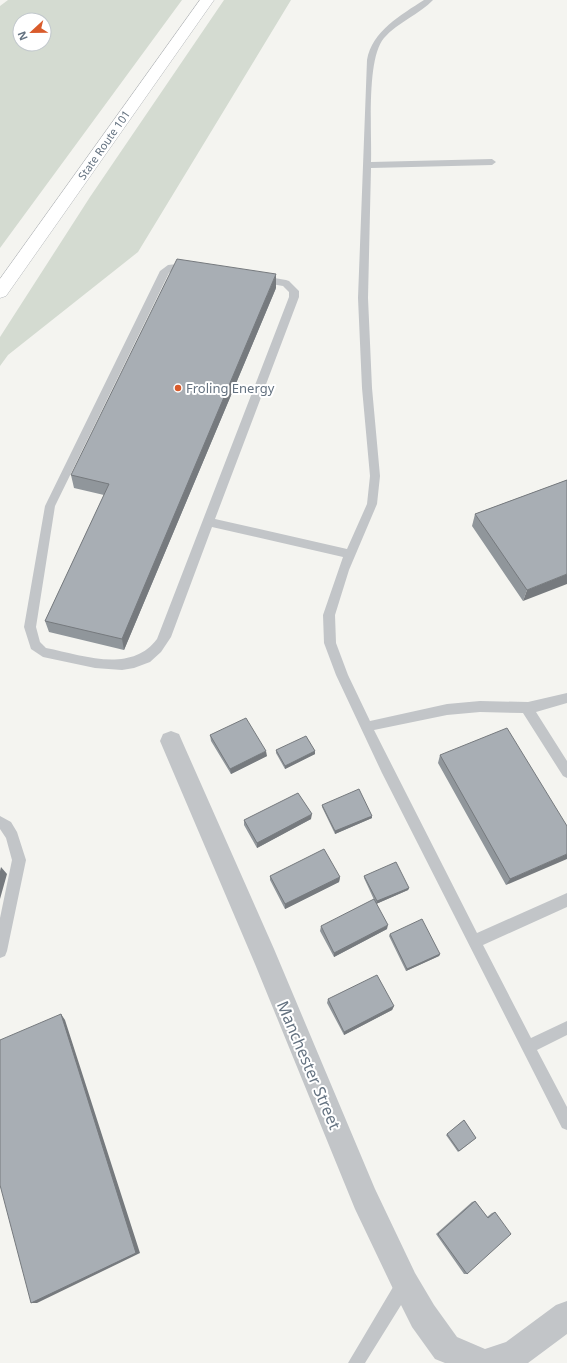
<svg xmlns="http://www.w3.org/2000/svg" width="567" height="1363" font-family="'Noto Sans',sans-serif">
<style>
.green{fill:#d4dbd1;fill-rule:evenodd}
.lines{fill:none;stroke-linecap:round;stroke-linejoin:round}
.highway-casing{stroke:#b4b7ba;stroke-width:1}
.lane{fill:#c2c5c8;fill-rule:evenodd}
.street{fill:#c2c5c8;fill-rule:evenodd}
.highway{fill:#fff;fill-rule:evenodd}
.wall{fill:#90969b}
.shaded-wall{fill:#767a7e}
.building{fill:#a8aeb4;stroke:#767a7e}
.poi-dot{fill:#d95b2b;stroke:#fff;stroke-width:1.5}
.labels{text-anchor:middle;stroke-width:4;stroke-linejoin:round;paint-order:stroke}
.far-street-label{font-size:11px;fill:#647280;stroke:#fff}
.poi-label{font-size:13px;fill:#647280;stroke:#fff;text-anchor:start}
.near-street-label{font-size:16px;fill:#647280;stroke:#fff}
</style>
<rect width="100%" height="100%" fill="#f4f4f0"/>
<!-- green -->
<path class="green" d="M8,0H182L0,248V6ZM20,20H44V44H20Z
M224,0H291L138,252L8,355L0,366V337L90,197Z"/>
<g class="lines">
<defs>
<path id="highway" d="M200,0H214L6,296L0,298V279Z"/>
</defs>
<!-- highway casing -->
<use href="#highway" class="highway-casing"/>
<!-- lane -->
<path class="lane" d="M424,0H433C420,14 398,22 384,38C366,59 372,133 371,162L492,159L496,162L492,165L371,168L368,298L372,388L380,476L377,504L349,570L335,615L336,643L348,675L370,721L447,704L480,701L528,702L567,693V703L536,712L567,761V778L563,776L523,713L480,712L447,715L374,730L477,933L567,893V907L483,945L531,1038L567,1021V1035L537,1050L567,1107V1130L562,1128L382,773L336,675L324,643L323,615L343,557L212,527L171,637L161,652L150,662L134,668L122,670L95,668L43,657L31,649L24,627L45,506L160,271L168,265L186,263L286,280L289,281L299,291V297L215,519L347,549L367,504L370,476L362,388L358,298L367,60C372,31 401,15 424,0ZM186,269L283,286L289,292V297L157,639C131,674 82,655 46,648L40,642L36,627L55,506L169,273L173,270Z
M0,816L11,822L17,832L26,860L7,951L5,956L0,958V918L12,860L6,838L0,829Z
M405,1275L411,1277L413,1283L411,1289L365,1363H348L399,1277Z"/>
<!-- street -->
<path class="street" d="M171,731L179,734L182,741L274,949L375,1189L415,1273L434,1305L457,1337L485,1349L506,1342L556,1305L567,1301V1334L528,1363H445L435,1359L412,1327L395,1293L355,1209L255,964L160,741L163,734Z"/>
<!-- highway -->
<use href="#highway" class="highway"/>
</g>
<!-- wall -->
<path class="wall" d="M276,288L124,650L49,632L45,621L104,495L74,488L71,475Z
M567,480L523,601L472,526L475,514Z
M210,735L267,756L231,774L211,741Z
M276,750L315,751V754L285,769L276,753Z
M440,755L567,826L506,885L438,763Z
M322,805L372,818L335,834L322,807Z
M311,819L257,848L244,825V820Z
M270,876L340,877L339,882L285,909L270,880Z
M364,876L409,888L408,890L376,904L364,878Z
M321,926L387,929L334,957L320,931Z
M390,934L440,954L439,956L406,971L389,936Z
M328,999L394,1006L392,1010L344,1035L327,1003Z
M464,1120L476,1138L458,1152L446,1135Z
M475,1201L487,1217L492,1213L495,1212L467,1274H464L436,1234L472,1202Z"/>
<!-- shaded-wall -->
<path class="shaded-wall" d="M276,274V288L124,650L122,639Z
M567,574V584L523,601L527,590Z
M266,751L267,756L231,774L230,769Z
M315,751V754L285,769V766Z
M312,814L311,819L257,848V843Z
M372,816V818L335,834V831Z
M567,854V859L506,885L510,879Z
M1,867L7,874L0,899V871Z
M340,877L339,882L285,909V904Z
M409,888L408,890L376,904L377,901Z
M388,925L387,929L334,957V953Z
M440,954L439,956L406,971L407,969Z
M394,1006L392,1010L344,1035V1032Z
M61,1014L65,1020L140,1253L37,1303H31Z"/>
<!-- building -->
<path class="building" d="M177,259L276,274L122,639L45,621L109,484L71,475Z
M567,480V574L527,590L475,514Z
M246,718L266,751L230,769L210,735Z
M507,728L567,826V854L510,879L440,755Z
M306,736L315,751L285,766L276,750Z
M359,789L372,816L335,831L322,805Z
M298,793L312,814L257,843L244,820Z
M324,849L340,877L285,904L270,876Z
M396,862L409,888L377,901L364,876Z
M374,899L388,925L334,953L321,926Z
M422,919L440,954L407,969L390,934Z
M377,975L394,1006L344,1032L328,999Z
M61,1014L136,1253L31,1303L0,1185V1040Z
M464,1120L476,1138L459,1151L447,1134Z
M475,1201L488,1218L495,1212L511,1234L467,1274L438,1234Z"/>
<!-- markers -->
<circle class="poi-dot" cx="178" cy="388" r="4"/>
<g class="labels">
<!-- far-street labels -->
<g class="far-street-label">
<text transform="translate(104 145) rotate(-55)" y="4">State Route 101</text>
</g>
<!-- poi labels -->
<g class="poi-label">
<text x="186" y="393">Froling Energy</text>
</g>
<!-- near-street labels -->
<g class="near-street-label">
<text transform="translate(309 1065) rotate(67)" y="6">Manchester Street</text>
</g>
</g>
<!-- north arrow -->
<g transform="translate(32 32) rotate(248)"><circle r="19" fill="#ffffff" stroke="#c1c7cc"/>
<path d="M0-3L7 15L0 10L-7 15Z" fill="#d95b2b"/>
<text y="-6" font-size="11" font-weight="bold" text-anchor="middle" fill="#647280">N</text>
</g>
</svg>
